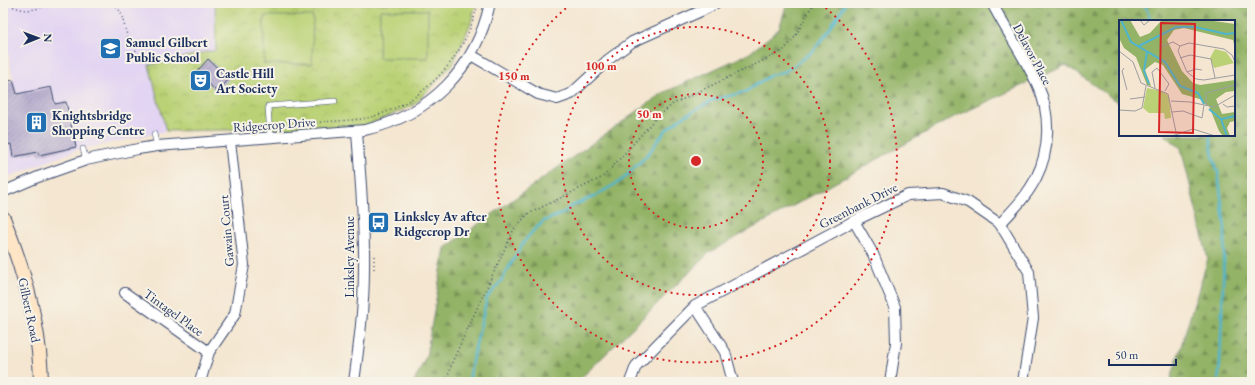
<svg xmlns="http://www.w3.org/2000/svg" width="1255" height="385" font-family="'EB Garamond',serif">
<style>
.built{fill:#e2d4f3}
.forest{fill:url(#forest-firs);stroke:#577162}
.park{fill:url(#park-crowns);stroke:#6a806a}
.garden{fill:#bad175;stroke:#6a806a}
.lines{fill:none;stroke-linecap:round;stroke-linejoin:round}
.stream{stroke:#4fb5cd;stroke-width:2.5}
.building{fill:url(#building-hatch)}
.service-casing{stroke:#3c4a6f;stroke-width:6}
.minor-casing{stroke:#3c4a6f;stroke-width:12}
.secondary-casing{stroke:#3c4a6f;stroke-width:16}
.path{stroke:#3c4a6f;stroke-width:1.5;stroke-dasharray:1 3;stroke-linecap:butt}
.service{stroke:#fff;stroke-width:5}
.minor{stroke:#fff;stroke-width:10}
.secondary{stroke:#fde5c5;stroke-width:14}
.ring{fill:none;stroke:#d62828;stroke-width:2;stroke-dasharray:2 4}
.labels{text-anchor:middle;stroke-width:4;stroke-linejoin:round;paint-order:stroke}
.poi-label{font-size:13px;font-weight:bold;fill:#1b2f5e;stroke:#f7f3e8;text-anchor:start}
.street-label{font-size:13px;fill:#1b2f5e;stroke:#f7f3e8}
.inset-river{fill:none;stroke:#4fb5cd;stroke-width:2}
.inset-road{fill:none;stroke:#9d9da2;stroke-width:1}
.view{fill:#d62828;fill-opacity:0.15;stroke:#d62828;stroke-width:2}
.inset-edge{fill:none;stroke:#1b2f5e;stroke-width:2}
.centre{fill:#d62828;stroke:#f7f3e8;stroke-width:2}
.ring-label{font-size:12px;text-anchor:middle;font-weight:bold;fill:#d62828;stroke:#f7f3e8;stroke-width:4;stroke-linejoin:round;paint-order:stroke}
</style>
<defs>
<pattern id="forest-firs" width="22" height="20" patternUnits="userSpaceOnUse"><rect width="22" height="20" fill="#93b366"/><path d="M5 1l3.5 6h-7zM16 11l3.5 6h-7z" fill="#779257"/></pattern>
<pattern id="park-crowns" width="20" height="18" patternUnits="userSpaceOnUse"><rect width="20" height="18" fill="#bad175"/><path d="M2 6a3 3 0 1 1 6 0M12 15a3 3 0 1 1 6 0" fill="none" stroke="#9fb468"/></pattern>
<pattern id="building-hatch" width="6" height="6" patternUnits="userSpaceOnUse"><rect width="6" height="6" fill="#a99ec9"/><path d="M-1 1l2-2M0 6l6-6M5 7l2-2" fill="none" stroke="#8981a6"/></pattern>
</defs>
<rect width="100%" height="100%" fill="#f7f3e8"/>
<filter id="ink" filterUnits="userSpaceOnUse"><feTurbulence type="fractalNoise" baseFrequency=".025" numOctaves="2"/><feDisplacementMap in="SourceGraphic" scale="8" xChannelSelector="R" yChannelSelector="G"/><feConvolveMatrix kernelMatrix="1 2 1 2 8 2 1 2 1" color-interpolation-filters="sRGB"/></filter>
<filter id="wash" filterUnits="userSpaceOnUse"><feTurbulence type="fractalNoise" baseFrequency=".012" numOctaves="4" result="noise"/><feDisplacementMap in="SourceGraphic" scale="16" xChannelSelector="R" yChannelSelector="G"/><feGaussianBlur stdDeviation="0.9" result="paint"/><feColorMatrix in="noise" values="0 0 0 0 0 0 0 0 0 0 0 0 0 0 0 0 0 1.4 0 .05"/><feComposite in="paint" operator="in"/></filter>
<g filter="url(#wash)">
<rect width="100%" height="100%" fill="#f4e6d0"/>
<!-- built -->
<path class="built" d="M3,3H215L216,50L149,65L166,131L77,150L3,179V97L16,94L7,48L3,49Z"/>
<!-- forest -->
<path class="forest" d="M787,3H1252V382H1170L1208,259L1181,148L1164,135H1234V21H1120V104L1066,65L950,119L710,252L577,382H414L426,357L445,248L663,93L750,53L779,29Z"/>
<!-- park -->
<path class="park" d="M215,3H476L471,23L453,64L414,105L363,127L342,128L166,131L149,65L216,50Z"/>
<!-- garden -->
<path class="garden" d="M380,10H428V58H379Z
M264,16H313L312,64H264Z"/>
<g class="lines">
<!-- stream -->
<path class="stream" d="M1144,3L1151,21
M1210,135L1213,157L1218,172L1225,229L1220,363L1218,382
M469,382L472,361L487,298L501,281L523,243L532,232L544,221L564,213L570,207L595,196L622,180L647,155L666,130L681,118L713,100L745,92L771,75L786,71L812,52L828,32L846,3"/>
</g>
<g id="blocks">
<!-- building -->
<path class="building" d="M208,59L229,79L217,92L209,84L205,88L193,76Z
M13,80L17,94L51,87L55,104L66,102L76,147L39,155L38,152L13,157L11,144L7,145L5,139H3V82Z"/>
</g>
</g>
<g filter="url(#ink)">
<use href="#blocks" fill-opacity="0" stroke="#3c4a6f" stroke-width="1"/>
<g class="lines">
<defs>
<path id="service" d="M154,134L157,146
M270,137L268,106L335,101
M83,149L86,160"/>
<path id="minor" d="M992,3C1006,31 1025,57 1038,86C1051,114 1050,151 1036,178C1027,196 1013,210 1000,224
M471,55L538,94L557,99L571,94L609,59L632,42L701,11L716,3
M3,192L38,177L86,160L138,149L157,146L365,130C430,115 476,69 490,3
M854,221L873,254L895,307L896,343L890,382
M125,293L209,352
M695,306L725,352L733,382
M200,382L209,352L235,314L244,265L230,141
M354,382C359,345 364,307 364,269C365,223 360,177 357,131
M630,382L636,366L695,306L854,221L908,195L943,193L968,202L1000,224L1029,272L1033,318L1023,382"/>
<path id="secondary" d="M3,218C24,270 40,326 41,382"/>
</defs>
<!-- service casing -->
<use href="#service" class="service-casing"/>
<!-- minor casing -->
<use href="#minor" class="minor-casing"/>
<!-- secondary casing -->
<use href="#secondary" class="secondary-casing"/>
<!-- path -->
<path class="path" d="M6,3C26,14 34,10 54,3
M115,3L121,13L128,39L144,63
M276,126C296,124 317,122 337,121C347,120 358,120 367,118C422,105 466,58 478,3
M374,269V254
M446,382L453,360L514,229L528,214L603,177L627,151L654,120L673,104L783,51L795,37L807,14L814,3"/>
<!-- service -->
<use href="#service" class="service"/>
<!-- minor -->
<use href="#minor" class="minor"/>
<!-- secondary -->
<use href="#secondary" class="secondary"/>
</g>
</g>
<!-- distance rings -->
<g class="ring">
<circle cx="696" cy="161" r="67"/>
<circle cx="696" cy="161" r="134"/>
<path d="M821 4A201 201 0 1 1 571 4"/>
</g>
<!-- icons -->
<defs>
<symbol id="school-square" viewBox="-11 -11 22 22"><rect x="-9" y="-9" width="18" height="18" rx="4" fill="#1f6fb2" stroke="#f7f3e8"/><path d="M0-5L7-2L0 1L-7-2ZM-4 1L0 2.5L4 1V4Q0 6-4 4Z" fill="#fff"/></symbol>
<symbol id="theatre-square" viewBox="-11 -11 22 22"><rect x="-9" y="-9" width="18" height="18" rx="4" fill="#1f6fb2" stroke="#f7f3e8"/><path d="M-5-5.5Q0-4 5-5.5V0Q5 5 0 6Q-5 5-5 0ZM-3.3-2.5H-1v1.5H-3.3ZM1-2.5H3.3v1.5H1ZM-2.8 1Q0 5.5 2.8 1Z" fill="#fff"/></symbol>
<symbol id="building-square" viewBox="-11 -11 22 22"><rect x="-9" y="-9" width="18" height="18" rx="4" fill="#1f6fb2" stroke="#f7f3e8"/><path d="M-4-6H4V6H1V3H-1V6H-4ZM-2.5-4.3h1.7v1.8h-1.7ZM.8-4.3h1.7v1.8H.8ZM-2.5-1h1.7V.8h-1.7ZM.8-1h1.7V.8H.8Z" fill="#fff"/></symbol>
<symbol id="bus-square" viewBox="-11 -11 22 22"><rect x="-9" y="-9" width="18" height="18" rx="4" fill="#1f6fb2" stroke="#f7f3e8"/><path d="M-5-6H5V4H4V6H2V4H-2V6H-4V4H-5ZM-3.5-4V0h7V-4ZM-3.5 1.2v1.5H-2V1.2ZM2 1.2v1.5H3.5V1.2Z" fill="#fff"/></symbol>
</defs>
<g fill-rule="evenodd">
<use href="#school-square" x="98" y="36" width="25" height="25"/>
<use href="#theatre-square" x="188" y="68" width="25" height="25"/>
<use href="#building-square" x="24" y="110" width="25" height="25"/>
<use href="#bus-square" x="366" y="210" width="25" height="25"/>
</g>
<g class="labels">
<!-- poi labels -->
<g class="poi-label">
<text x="126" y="47">Samuel Gilbert<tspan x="126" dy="15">Public School</tspan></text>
<text x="216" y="78">Castle Hill<tspan x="216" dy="15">Art Society</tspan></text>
<text x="52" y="120">Knightsbridge<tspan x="52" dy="15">Shopping Centre</tspan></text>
<text x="394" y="221">Linksley Av after<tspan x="394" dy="15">Ridgecrop Dr</tspan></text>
</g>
<!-- street labels -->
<g class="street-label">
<text transform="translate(1033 54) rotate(62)" y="5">Delavor Place</text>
<text transform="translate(274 124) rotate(-4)" y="5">Ridgecrop Drive</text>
<text transform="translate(858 205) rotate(-27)" y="5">Greenbank Drive</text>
<text transform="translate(226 231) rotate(-95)" y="5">Gawain Court</text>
<text transform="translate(349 257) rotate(-90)" y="5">Linksley Avenue</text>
<text transform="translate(30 310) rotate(78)" y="5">Gilbert Road</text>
<text transform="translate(174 312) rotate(36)" y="5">Tintagel Place</text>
</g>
</g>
<!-- overview -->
<g transform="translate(1119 20)">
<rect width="116" height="116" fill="#f4e6d0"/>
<path d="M0,0H11L21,17L31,13L43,0L95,1L116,4V29L114,20L65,8L55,10L48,20L63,51L74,63L81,65L116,60V71L107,72L97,79L103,94L116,92V101L111,102L108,108L111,116H104L100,111L90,86L84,83V80L63,74L44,45L36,42L28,48L26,50L32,66L28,65L17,37L5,28L0,18Z" fill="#93b366"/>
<path d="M96,29L107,32L115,43L95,48L91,38ZM28,68L43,71L50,76L52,98L46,99L45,93H30L24,88Z" fill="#bad175"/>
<path class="inset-river" d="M2,0L12,22L46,42L61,66L79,73L85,84M20,26L57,7H76L107,14L116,13M28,32L25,51L30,64M90,89L102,99L108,116M103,99L116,96"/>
<path class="inset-road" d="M21,0L25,5L31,0M41,27L54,22L61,26M0,31L14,42L22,63L49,74L57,112M61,38L71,35L92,39L96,58M116,42L113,35L105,29L70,23L61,26L59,31L68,52L77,59L85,60L116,55M5,48L3,51L8,70M68,52L77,49L83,50M36,68L33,52L38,48L50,64L46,71M87,73L116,65M87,73V86M11,79L26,77M52,81L71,82L95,87L116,75M104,84L108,87L116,86M0,90L16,91L23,88L27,66M53,92L64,91L83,98L85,85M53,116L74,109L96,116"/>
<path class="view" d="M42,3L76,4L74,113L40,112Z"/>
<rect width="116" height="116" class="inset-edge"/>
</g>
<circle cx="696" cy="161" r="6" class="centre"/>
<g class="ring-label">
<text x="601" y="70">100 m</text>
<text x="514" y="80">150 m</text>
<text x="649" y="118">50 m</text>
</g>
<!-- margin -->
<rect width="1255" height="385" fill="none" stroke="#f7f3e8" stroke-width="16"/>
<!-- north arrow -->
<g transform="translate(38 38) rotate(89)" stroke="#f7f3e8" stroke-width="3" paint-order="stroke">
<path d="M0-3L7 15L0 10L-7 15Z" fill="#1b2f5e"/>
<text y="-6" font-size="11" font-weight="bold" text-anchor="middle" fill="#1b2f5e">N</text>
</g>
<!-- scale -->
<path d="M1109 359v6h67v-6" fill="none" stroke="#1b2f5e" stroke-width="2"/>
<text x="1115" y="359" font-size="12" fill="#1b2f5e" stroke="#f7f3e8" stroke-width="3" paint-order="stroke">50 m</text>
</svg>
